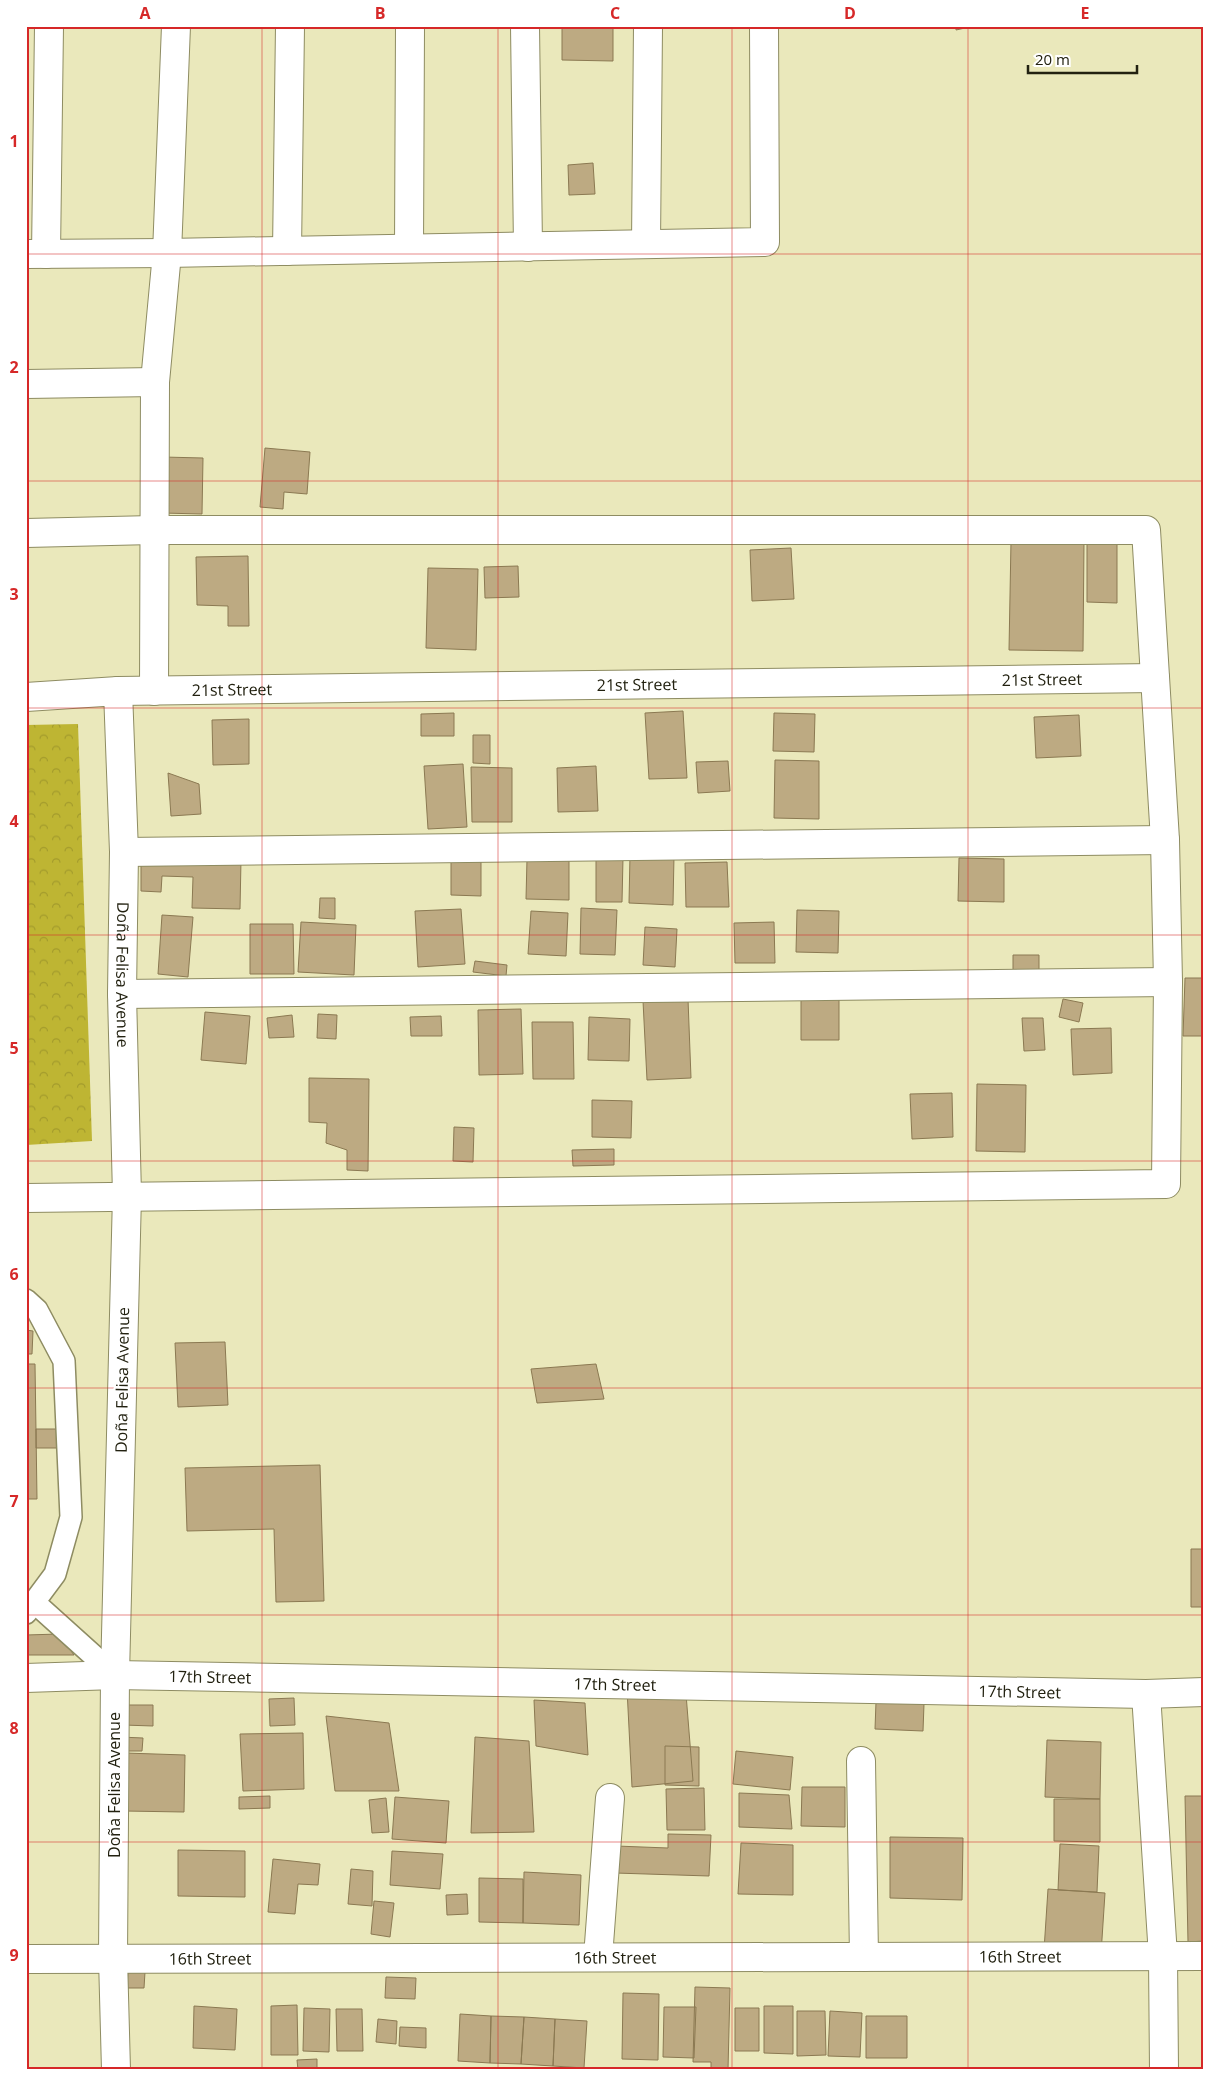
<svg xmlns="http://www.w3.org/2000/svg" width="1230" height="2096" font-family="'Open Sans',sans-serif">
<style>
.forest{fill:url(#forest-crowns)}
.building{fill:#bdaa82;stroke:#8b7952}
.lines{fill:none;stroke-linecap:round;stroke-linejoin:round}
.lane-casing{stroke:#8e8c62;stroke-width:24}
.street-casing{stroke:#8e8c62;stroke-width:30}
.secondary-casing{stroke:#8e8c62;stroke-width:30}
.lane{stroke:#fff;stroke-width:21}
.street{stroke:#fff;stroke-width:28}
.secondary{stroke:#fff;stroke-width:28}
.grid{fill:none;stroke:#d62828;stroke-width:1;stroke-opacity:0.55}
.labels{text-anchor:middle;stroke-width:4.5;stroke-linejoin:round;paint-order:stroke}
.street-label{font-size:16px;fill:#222110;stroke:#fff}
.neatline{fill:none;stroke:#d62828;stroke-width:2}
.grid-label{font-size:16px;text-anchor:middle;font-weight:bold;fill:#d62828}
</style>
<defs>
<pattern id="forest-crowns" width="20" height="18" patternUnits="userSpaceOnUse" patternTransform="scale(1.25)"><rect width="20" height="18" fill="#beb533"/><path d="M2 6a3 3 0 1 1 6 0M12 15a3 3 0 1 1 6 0" fill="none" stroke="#a39b2c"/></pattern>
</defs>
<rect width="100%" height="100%" fill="#eae8bb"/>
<!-- forest -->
<path class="forest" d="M78,724L92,1141L26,1145V725Z"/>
<!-- building -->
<path class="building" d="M562,26H613V61L562,60Z
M956,26H974L956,30Z
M593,163L595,194L569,195L568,165Z
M265,448L310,452L307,494L284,492L283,509L260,507Z
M163,457L203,458L202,514L162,513Z
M1011,541L1084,542L1083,651L1009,650Z
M1087,544H1117V603L1087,602Z
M791,548L794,599L752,601L750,550Z
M248,556L249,626H228V606L197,605L196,557Z
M518,566L519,597L485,598L484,567Z
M428,568L478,569L476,650L426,648Z
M683,711L687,778L649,779L645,713Z
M454,713V736H421V714Z
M774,713L815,714L814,752L773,751Z
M1079,715L1081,756L1036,758L1034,717Z
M249,719V764L213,765L212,720Z
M473,735H490V764L473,763Z
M775,760L819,761V819L774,818Z
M728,761L730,791L698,793L696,762Z
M463,764L467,827L428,829L424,766Z
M596,766L598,811L558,812L557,768Z
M471,767L512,768V822H472Z
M168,773L199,784L201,814L171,816Z
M630,855L674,856L673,905L629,903Z
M141,857L241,860L240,909L192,908L193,877L162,876L161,892L141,891Z
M596,858H623L622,902H596Z
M959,858L1004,859V902L958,901Z
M527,859L569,860V900L526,899Z
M451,860L481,861V896L451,895Z
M727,862L729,907H686L685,863Z
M320,898H335V919L319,918Z
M581,908L617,910L615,955L580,954Z
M461,909L465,964L418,967L415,911Z
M797,910L839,911L838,953L796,952Z
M531,911L568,913L566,956L528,954Z
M162,915L193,917L188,977L158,974Z
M301,922L356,925L354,975L298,972Z
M774,922L775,963H735L734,923Z
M250,924H293L294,974H250Z
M645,927L677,929L675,967L643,965Z
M1013,955H1039V973H1013Z
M475,961L507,965L506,976L473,972Z
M1185,978H1204V1036H1183Z
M801,996H839V1040H801Z
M688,999L691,1078L647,1080L643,1001Z
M1063,999L1083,1003L1079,1022L1059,1017Z
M521,1009L523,1074L479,1075L478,1010Z
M205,1012L250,1016L246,1064L201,1060Z
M318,1014L337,1015L336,1039L317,1038Z
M292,1015L294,1037L269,1038L267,1018Z
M441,1016L442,1036H411L410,1017Z
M589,1017L630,1019L629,1061L588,1060Z
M1022,1018H1043L1045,1050L1024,1051Z
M532,1022H573L574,1079H533Z
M1111,1028L1112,1073L1073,1075L1071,1029Z
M309,1078L369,1079L368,1171L347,1170V1150L326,1143L327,1123L309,1122Z
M977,1084L1026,1085L1025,1152L976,1151Z
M952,1093L953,1137L912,1139L910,1094Z
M592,1100L632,1101L631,1138L592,1137Z
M454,1127L474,1128L473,1162L453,1161Z
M614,1149V1165L573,1166L572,1150Z
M26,1330L33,1331L32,1354H26Z
M225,1342L228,1405L178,1407L175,1343Z
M26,1364H35L37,1499H26Z
M596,1364L604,1399L537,1403L531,1369Z
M36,1429H58V1448H36Z
M320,1465L324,1601L276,1602L274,1529L187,1531L185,1468Z
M1191,1549H1204V1607H1191Z
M59,1634L74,1655H26V1635Z
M627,1689L686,1694L693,1781L632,1787Z
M294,1698L295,1725L270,1726L269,1699Z
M534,1700L585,1703L588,1755L536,1746Z
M876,1702L924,1704L923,1731L875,1729Z
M123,1705H153V1726L123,1725Z
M326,1716L389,1723L399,1791H335Z
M303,1733L304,1789L243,1791L240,1734Z
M120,1737L143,1738L142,1751H120Z
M475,1737L529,1741L534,1832L471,1833Z
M1047,1740L1101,1742L1100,1799L1045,1797Z
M665,1746L699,1747V1786L665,1785Z
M736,1751L793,1757L790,1790L733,1784Z
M125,1753L185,1755L184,1812L124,1811Z
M802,1787H845V1827L801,1826Z
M704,1788L705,1830H667L666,1789Z
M739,1793L789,1795L792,1829L739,1827Z
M270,1796V1808L239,1809V1797Z
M1185,1796H1204V1941L1188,1942Z
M395,1797L449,1801L446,1843L392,1839Z
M386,1798L389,1832L372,1833L369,1800Z
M1054,1799H1100V1842L1054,1841Z
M668,1834L711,1835L709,1876L615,1873L616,1846L668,1848Z
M890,1837L963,1838L962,1900L890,1898Z
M741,1843L793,1845V1895L738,1894Z
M1060,1844L1099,1846L1097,1892L1058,1890Z
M178,1850L245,1851V1897L178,1896Z
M392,1851L443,1854L440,1889L390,1885Z
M273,1859L320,1864L318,1885L298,1884L295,1914L268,1912Z
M351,1869L373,1871L372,1906L348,1904Z
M524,1872L581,1875L579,1925L523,1923Z
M479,1878L523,1879V1923L479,1922Z
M1048,1889L1105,1893L1101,1954L1044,1950Z
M467,1894L468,1914L447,1915L446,1895Z
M374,1901L394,1903L390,1937L371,1934Z
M128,1971L145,1972L144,1988H127Z
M386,1977L416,1978L415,1999L385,1998Z
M695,1987L730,1988L728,2070H711V2062H693Z
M623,1993L659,1994L658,2060L622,2059Z
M297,2005L298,2055H271V2006Z
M194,2006L237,2009L235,2050L193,2048Z
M764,2006H793V2054L764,2053Z
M664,2007H696L694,2058L663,2057Z
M304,2008L330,2009L329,2052L303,2051Z
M735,2008H759V2051H735Z
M336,2009H362L363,2051H337Z
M797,2011H825L826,2055L797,2056Z
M830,2011L862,2013L860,2057L828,2056Z
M460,2014L491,2016L490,2063L458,2061Z
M491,2016L524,2017L521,2064L490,2063Z
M866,2016H907V2058H866Z
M524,2017L555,2019L553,2066L521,2064Z
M378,2019L397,2021L396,2044L376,2042Z
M555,2019L587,2021L584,2068L553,2066Z
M400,2027L426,2028V2048L399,2046Z
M317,2059V2070H298L297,2060Z"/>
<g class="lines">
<defs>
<path id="lane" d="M26,1300L37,1310L64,1361L71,1517L55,1574L26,1613
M35,1603L115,1675"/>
<g id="street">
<path d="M525,26L528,247"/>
<path d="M646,244L648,26"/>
<path d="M409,248L410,26"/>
<path d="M287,251L290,26"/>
<path d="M26,254L167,253L765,242L764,26"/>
<path d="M46,254L49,26"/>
<path d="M26,384L155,382"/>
<path d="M26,533L153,530H1146L1165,840L1168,982L1166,1184L26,1198"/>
<path id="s1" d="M118,691L1155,678"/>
<path d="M154,691L155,382L167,253L176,26"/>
<path d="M124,852L1165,840"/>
<path d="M122,994L1168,982"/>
<path id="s2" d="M26,1678L115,1675L1146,1694L1204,1692"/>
<path d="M1146,1694L1163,1956L1164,2070"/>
<path d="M861,1761L864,1957"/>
<path d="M598,1957L610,1798"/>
<path id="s3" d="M26,1959L1204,1956"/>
</g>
<g id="secondary">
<path id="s4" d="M26,697L118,691L124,852L122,994L127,1195L115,1675L113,1958L116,2070"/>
</g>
</defs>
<!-- lane casing -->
<use href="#lane" class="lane-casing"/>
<!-- street casing -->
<use href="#street" class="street-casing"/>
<!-- secondary casing -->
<use href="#secondary" class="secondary-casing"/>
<!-- lane -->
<use href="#lane" class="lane"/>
<!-- street -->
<use href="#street" class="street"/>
<!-- secondary -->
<use href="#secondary" class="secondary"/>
</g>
<!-- grid -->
<path class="grid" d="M262,26V2070M498,26V2070M732,26V2070M968,26V2070M26,254H1204M26,481H1204M26,708H1204M26,935H1204M26,1161H1204M26,1388H1204M26,1615H1204M26,1842H1204"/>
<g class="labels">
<!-- street labels -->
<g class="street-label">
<text dy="6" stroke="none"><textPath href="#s1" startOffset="924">21st Street</textPath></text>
<text dy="6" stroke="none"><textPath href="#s1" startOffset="519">21st Street</textPath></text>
<text dy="6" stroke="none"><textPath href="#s1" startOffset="114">21st Street</textPath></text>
<text dy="6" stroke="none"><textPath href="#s4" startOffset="376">Doña Felisa Avenue</textPath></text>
<text transform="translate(122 1380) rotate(-89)" y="6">Doña Felisa Avenue</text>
<text dy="6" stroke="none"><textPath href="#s2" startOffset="184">17th Street</textPath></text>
<text dy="6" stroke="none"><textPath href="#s2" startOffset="589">17th Street</textPath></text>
<text dy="6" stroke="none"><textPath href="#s2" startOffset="994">17th Street</textPath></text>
<text transform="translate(114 1785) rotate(-90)" y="6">Doña Felisa Avenue</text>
<text dy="6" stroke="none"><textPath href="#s3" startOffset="589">16th Street</textPath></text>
<text dy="6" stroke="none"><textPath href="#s3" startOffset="994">16th Street</textPath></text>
<text dy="6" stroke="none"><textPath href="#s3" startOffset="184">16th Street</textPath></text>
</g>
</g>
<!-- border -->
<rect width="1230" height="2096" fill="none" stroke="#ffffff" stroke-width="55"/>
<!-- scale -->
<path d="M1028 65v8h109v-8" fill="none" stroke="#222110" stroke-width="2.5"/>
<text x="1035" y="65" font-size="15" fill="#222110" stroke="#ffffff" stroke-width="4" paint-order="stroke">20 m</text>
<rect x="28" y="28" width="1174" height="2040" class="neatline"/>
<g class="grid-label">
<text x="145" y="19">A</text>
<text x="380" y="19">B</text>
<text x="615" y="19">C</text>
<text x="850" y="19">D</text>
<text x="1085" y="19">E</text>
<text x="14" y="147">1</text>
<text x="14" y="373">2</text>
<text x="14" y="600">3</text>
<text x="14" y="827">4</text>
<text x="14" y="1054">5</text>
<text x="14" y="1280">6</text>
<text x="14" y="1507">7</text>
<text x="14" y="1734">8</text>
<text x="14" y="1961">9</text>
</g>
</svg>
